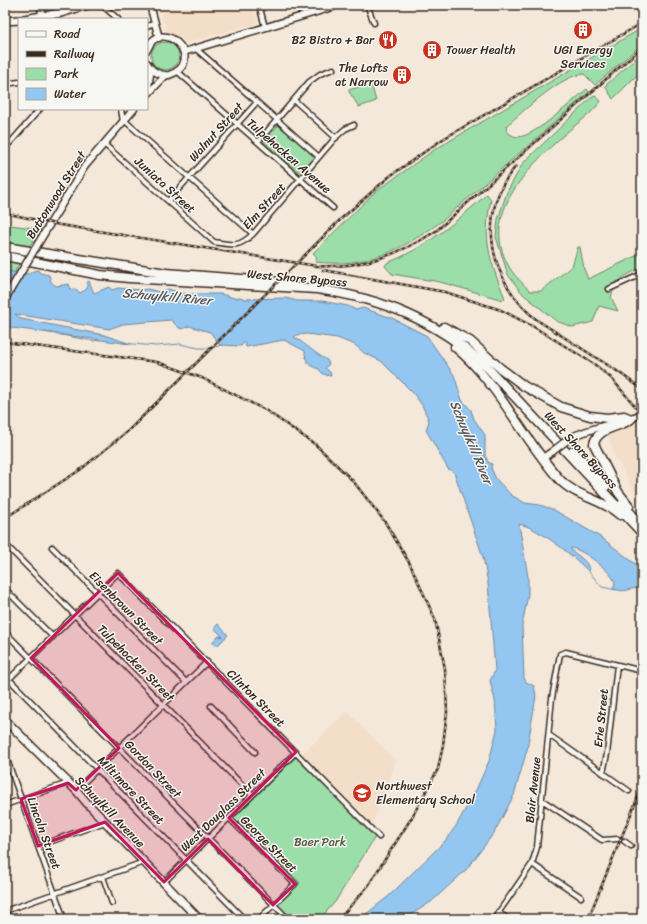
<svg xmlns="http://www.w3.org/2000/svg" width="647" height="924" font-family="Sriracha,sans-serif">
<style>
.built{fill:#f3dfc9}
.green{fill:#9cdea9;stroke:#6c8464}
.water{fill:#93c6f0;stroke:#70889c}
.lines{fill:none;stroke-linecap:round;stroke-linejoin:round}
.stream{stroke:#70889c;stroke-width:1}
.street-casing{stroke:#3b2a1e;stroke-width:7}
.secondary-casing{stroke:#3b2a1e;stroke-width:9}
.primary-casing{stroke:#3b2a1e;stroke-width:10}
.highway-casing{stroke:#3b2a1e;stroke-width:11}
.street{stroke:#f6f6f2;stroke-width:4}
.secondary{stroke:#f6f6f2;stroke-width:6}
.primary{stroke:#f6f6f2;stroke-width:7}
.highway{stroke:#f6f6f2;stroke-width:8}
.rail-casing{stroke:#3b2a1e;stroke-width:2.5}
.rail{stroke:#f6f6f2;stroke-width:1;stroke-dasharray:3;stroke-linecap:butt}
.secondary-bridge-casing{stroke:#3b2a1e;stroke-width:9;stroke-linecap:butt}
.secondary-bridge{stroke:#f6f6f2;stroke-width:6}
.marked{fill:#c2185b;fill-opacity:0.2;stroke:#c2185b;stroke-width:3;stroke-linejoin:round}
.labels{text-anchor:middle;stroke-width:3;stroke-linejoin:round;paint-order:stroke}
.poi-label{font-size:12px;fill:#3b2a1e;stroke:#f6f6f2;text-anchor:end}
.street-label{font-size:12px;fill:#3b2a1e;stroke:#f6f6f2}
.park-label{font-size:12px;fill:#535741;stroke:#f6f6f2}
.water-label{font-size:13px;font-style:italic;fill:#55595d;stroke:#f6f6f2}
</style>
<rect width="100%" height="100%" fill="#f4e8da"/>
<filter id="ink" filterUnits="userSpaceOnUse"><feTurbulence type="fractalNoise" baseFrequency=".025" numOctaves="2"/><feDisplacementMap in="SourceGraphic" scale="8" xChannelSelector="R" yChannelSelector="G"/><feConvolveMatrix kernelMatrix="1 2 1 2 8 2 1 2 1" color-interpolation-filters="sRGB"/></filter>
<g filter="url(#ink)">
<!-- built -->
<path class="built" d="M158,5H253L258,23L186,43L182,38L167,33Z
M637,423L640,442H642V506L614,455L608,434Z
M347,711L396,761L372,826L302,754Z"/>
<!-- green -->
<path class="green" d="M642,28V44L595,85L584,74C562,74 523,112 506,126L507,132C510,134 514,137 518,137C536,136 572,101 587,89L589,92L442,221C402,250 366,268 315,262L317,257L313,253L375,192L434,150Z
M151 56a14 14 0 1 1 28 0a14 14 0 1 1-28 0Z
M642,53V70L613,99L605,86Z
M374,83L372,87L376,101L359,107L348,90Z
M594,95L601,101C591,115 577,123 565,134C527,168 477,217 511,270C516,278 524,284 530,291H541L572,266L578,247H580L584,269L588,279L642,253V268C626,275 617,278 611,297L618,311L599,306L593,322L572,327L556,321L523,294L508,275L496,237L498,219L507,192L523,163Z
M278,125L316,157L301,174L264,142Z
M487,194L491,200C482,239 490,262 505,298L503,300L440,282L392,274L385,266L387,263C426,248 456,222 487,194Z
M5,223L10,225L41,229L29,247L5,244Z
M5,260L20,263L14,273L5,271Z
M297,756L375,837L335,902L320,919H290L277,905L300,883L235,817Z"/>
<!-- water -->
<path class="water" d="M38,270L40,273L49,275L51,282L56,286L69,284L71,290L76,289L80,293L87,289V282L89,281L94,293L109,287L112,290L118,288L140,290L148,289L159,292L168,289L186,294H221L234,298L240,297L245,299L286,298L297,301H322L348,306L356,310L363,308L392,318L427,336L454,375L462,400L471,410L474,419L485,435V455L488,462L492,464L491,468L496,479L511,495L525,503L540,505L554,510L602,538L642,569V589C630,586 626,595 613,588L615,583C613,572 582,549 571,548V550C578,556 590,562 589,572C576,558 538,527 519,524L528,577V594L522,626L524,678L526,682L534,686L536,696L527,750L514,795L494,833L466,870L431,902L404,919H360L390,895L445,841L456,826L476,790L489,761L497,730L495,700L490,681L495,670L488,583L483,557L454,472L448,469L426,430L429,421L422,405L413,393L381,361L364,353L355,345L337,338L307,334L297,335L294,337C306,344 314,353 327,360L329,364L325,368L330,372L331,376C324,375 322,374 319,369C309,366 305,362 305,351L284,340L246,347L245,342L241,346L220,345L210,332L189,326L183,329L179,328L171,320L123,324L109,329L15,314L21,319L104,335L131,344L5,327V271L29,274L33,271Z
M218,624L228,635L217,646L212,642L219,636L223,637L214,628Z"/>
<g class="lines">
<!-- stream -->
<path class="stream" d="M45,332L94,341L99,340
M122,343L156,346L180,344L198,348H212L221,345
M589,572L602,587L616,590"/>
<defs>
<path id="street" d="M102,5L118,19
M259,5L265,27
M367,5L374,23
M147,26L155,23
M177,71L333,208
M5,84L19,82
M294,100L336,138
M257,102L319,157
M121,109L123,122
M124,120L253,234
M258,142L309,82L320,74L333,69
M5,144L10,143L40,109
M104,144L214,242C233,245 238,248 253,234L336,137L345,129L354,125
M168,201L257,102L195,48
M609,289L642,274
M5,544L252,795
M52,547L186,682
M5,589L53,637
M5,632L288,919
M5,675L244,919
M5,683L118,573L379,837
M211,706L255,752
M549,735L629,791
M5,754L64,919
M603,773L607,754L617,665
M76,790L207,662
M542,800L602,840L618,839
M5,805L68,783
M229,818L295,884L259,919
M624,841L631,846
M38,846L105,822
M532,864L581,897
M103,877L112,903
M164,882L296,752
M5,910L8,919
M5,911L144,862
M498,912L508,919
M494,919L532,864L537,847L552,698L560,654L566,652L642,671"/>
<path id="secondary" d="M41,5L42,17
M150,5L159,38
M147,50C161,13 209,62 169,75C160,76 151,71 147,63
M184,52L339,5
M147,93L151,69
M147,95L165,76
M45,232L85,166L134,109
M570,438C593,426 619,424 642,414
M543,458L553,451"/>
<path id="primary" d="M24,19L61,13L87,5
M5,21L19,20
M5,720L76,790L87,803L199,919"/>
<path id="highway" d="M5,247L166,273L292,283
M5,256L100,275L129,278L317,289C383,299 435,320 485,365L642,533
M444,327L470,341L500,368L524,386L561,407L590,416L607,418L624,416L631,419
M455,347C497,381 523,439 560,480C576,497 603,499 620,515
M573,451L606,486
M622,504L642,525
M629,506L618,492L594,444C597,427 620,428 631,419"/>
</defs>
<!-- street casing -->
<use href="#street" class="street-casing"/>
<!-- secondary casing -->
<use href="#secondary" class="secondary-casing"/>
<!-- primary casing -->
<use href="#primary" class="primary-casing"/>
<!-- highway casing -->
<use href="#highway" class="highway-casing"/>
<!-- street -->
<use href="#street" class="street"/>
<!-- secondary -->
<use href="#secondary" class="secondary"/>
<!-- primary -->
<use href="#primary" class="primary"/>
<!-- highway -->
<use href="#highway" class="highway"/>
<defs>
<path id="rail" d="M516,166C474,214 490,283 537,320L617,371L642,389
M5,213L60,225L317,266C362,268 399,255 436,231L642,47
M323,270L445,292L501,310L534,327L594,364L611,378L642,414
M5,342L157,362L202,378L267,411L316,445L353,481L385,522L410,564L435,619L445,669L447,712L443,745L438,769L412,817L368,886L339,919
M5,518L80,470L128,431L342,218L390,176L443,139L642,23
M588,919L642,787"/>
</defs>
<!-- rail casing -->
<use href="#rail" class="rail-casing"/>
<!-- rail -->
<use href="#rail" class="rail"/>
<defs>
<path id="secondary-bridge" d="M5,299L45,232
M553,451L570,438"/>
</defs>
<!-- secondary-bridge casing -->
<use href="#secondary-bridge" class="secondary-bridge-casing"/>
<!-- secondary-bridge -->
<use href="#secondary-bridge" class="secondary-bridge"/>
</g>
</g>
<!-- marked area -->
<path class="marked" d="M118,573L296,752L229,818L295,884L273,905L208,839L164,882L105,822L38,846L21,799L68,783L76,790L119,748L31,658Z"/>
<!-- icons -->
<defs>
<symbol id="building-disc" viewBox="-11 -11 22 22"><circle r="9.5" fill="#c8321e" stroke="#f6f6f2"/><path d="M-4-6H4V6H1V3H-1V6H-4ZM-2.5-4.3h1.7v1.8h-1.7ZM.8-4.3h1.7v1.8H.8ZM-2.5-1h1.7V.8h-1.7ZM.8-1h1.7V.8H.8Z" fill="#fff"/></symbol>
<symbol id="restaurant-disc" viewBox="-11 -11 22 22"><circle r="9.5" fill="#c8321e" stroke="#f6f6f2"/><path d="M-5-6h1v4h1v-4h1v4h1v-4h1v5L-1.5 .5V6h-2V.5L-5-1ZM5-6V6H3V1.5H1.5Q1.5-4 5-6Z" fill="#fff"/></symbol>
<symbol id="school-disc" viewBox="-11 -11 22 22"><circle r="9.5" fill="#c8321e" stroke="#f6f6f2"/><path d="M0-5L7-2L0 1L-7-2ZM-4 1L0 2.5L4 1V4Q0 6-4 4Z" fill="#fff"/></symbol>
</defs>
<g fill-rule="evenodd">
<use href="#building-disc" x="572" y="19" width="22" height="22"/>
<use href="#restaurant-disc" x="377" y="29" width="22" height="22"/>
<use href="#building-disc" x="421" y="39" width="22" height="22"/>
<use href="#building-disc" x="391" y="64" width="22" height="22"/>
<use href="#school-disc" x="351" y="782" width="22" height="22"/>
</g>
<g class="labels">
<!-- poi labels -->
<g class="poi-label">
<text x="374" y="44">B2 Bistro + Bar</text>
<text x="446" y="54" text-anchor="start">Tower Health</text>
<text x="583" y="54" text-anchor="middle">UGI Energy<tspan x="583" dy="14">Services</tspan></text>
<text x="388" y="72">The Lofts<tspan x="388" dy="14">at Narrow</tspan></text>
<text x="376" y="790" text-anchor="start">Northwest<tspan x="376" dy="14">Elementary School</tspan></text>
</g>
<!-- street labels -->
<g class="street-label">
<text transform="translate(216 132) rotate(-48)" y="4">Walnut Street</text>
<text transform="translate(289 156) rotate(41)" y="4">Tulpehocken Avenue</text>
<text transform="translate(165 185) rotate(42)" y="4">Juniata Street</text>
<text transform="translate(56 195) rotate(-58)" y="4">Buttonwood Street</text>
<text transform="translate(264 206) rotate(-48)" y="4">Elm Street</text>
<text transform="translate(297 278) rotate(5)" y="4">West Shore Bypass</text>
<text transform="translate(581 450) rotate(47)" y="4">West Shore Bypass</text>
<text transform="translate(126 608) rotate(45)" y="4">Eisenbrown Street</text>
<text transform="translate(136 663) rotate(45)" y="4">Tulpehocken Street</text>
<text transform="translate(256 698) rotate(45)" y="4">Clinton Street</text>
<text transform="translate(601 718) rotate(-84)" y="4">Erie Street</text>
<text transform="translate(153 769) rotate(46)" y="4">Gordon Street</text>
<text transform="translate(131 790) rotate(46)" y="4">Miltimore Street</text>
<text transform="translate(533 790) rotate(-84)" y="4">Blair Avenue</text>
<text transform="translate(223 810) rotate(-44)" y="4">West Douglass Street</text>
<text transform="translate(110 812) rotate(46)" y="4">Schuylkill Avenue</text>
<text transform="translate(44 833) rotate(70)" y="4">Lincoln Street</text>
<text transform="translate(269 844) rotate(45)" y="4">George Street</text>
</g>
<!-- park labels -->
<g class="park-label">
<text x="320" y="846">Baer Park</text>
</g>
<!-- water labels -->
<g class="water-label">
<text transform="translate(167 296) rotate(5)" y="5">Schuylkill River</text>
<text transform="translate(472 442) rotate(67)" y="5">Schuylkill River</text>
</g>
</g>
<!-- margin -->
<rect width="647" height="924" fill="none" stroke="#f6f6f2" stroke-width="20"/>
<rect x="10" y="10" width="627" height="904" fill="none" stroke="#3b2a1e" stroke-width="1.5" filter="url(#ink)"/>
<!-- legend -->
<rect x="18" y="18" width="130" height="92" fill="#f6f6f2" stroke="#aba49d"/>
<rect x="26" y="31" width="20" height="6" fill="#f6f6f2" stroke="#aba49d"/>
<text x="54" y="38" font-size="12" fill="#3b2a1e">Road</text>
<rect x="26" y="51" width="20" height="6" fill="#3b2a1e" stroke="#aba49d"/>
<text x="54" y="58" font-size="12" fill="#3b2a1e">Railway</text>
<rect x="26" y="68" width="20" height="12" fill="#9cdea9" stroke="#aba49d"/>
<text x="54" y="78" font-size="12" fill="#3b2a1e">Park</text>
<rect x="26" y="88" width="20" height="12" fill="#93c6f0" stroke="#aba49d"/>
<text x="54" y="98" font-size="12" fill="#3b2a1e">Water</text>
</svg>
